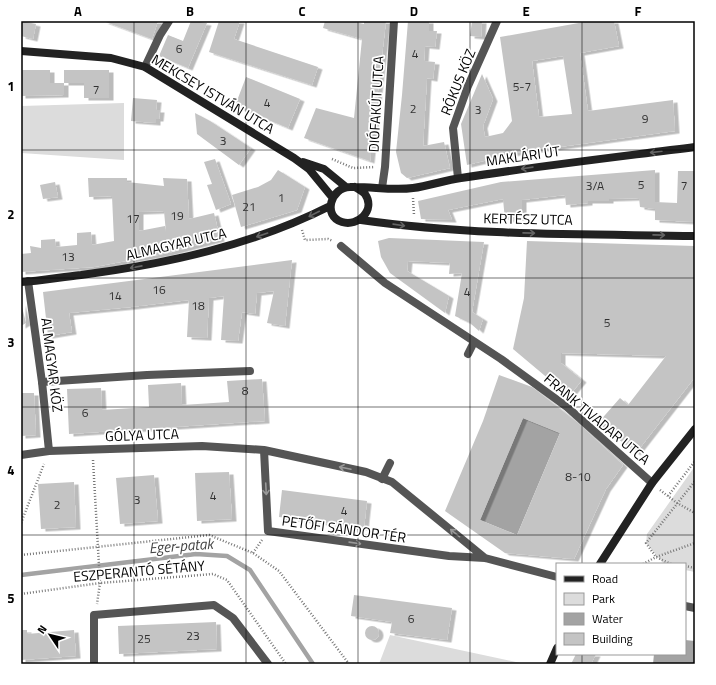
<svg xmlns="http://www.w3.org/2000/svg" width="716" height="685" font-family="'Titillium Web',sans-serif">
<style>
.green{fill:#dcdcdc}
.water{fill:#a3a3a3}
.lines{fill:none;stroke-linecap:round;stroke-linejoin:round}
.stream{stroke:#a3a3a3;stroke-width:4.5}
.building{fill:#c4c4c4;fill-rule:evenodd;filter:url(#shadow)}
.path{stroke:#777;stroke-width:2.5;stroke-dasharray:1 2;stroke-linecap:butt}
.lane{stroke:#555;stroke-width:8}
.street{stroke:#555;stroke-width:8}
.secondary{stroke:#222;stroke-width:8}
.oneway{stroke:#646464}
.oneway2{stroke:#999}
.grid{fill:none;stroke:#000;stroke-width:1;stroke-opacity:0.55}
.labels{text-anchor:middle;stroke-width:3.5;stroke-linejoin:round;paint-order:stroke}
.number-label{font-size:12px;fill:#313131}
.street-label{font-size:14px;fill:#000;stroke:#fff}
.water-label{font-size:15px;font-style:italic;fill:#444;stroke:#fff}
.neatline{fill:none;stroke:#000;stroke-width:1.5}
.grid-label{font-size:13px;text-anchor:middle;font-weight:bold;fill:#000}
</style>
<defs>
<filter id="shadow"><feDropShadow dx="4.5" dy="2.5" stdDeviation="0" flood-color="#0004"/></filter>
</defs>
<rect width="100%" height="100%" fill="#fff"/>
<!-- green -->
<path class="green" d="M124,103V160L21,153V106Z
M695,466V572L685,570V564H664L646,543L647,534Z
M390,635L525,664H379Z"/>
<!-- water -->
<path class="water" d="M523,418L560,433L517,535L480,520Z
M685,640L695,641V664H653L654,654H685Z"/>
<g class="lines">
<!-- stream -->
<path class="stream" d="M21,575L196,554L227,556L250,570L313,664"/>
</g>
<!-- building -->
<path class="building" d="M21,21L36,24L33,39L21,36Z
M103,21H158L152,39Z
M191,21L207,23L188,68L159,56L168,35L183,41Z
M219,21H240L234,39L318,67L312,85L209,52Z
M325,21H351L364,24V21H386L370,161L304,138L316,108L354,118L362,39L323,28Z
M408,21H429V31H437L435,47L425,46L424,61L435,62L433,79L427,78L423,146L444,142L450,168L407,178L401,173L396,152L402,95Z
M472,21H482L481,37L470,36Z
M590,21H614L619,46L580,53L588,111L673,100L675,131L516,153L467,165L461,124L482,74L493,99L483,126L485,137L503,133L512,121L500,37ZM563,56L572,114L539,117L532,61Z
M21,70H50V83H64V95L21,96Z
M64,70H109V98H84V83H64Z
M246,77L300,99L288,128L235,106Z
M133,98L157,100L156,110H160L159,119H156V123L131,121Z
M195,113L210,121L251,148L239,165L197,134Z
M215,159L231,204L216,210L207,185L212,184L204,162Z
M278,170L305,187L297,210L241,227L232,195L258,187L271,180Z
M655,170V202L677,203L678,171H695V222L655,220V209L640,207L639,198L609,199V201H588V203L566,205L565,195L522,200V218L505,220L503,199L448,210L452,220L421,219L418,201L501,182Z
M88,178H127V182L164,186L163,178L187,179L189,219L214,213L220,239L168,253L94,267L21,272V254L31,253L30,246L41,248V240L55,239L56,247L77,245V233L91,232L92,245L114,241L112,196L89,197ZM164,211L166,233L165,226L139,231V212Z
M55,182L58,197L43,199L40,185Z
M389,238L484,242L472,312L483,319L479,331L470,323L455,316L462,273L449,274L450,263L408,261L407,271L449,296L445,313L390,273L381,257L378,241Z
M527,241L695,246V377L636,453L598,423L620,398L628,405L666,356L561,353V363L582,380L569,396L513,349L524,298Z
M292,260L285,326L267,323L274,291L257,293L255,314L242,312L238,341L221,340L224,296L209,298L207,338L187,337L189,300L131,307L69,313L72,332L48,336L43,292Z
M21,303L26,323L21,326Z
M499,375L532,387L578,423L623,465L606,489L574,559L505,553L445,511L483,421ZM523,418L560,433L517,535L480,520Z
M262,379L265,421L69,434L67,389L101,388L102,410L149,407L148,385L181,383L182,405L229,402L227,381Z
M21,393H34L36,435L21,436Z
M229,472L232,519L197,521L195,473Z
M154,475L158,521L120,524L116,478Z
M74,482L76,527L41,529L38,484Z
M282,490L367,501L364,528L279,517Z
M354,595L452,608L447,640L390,633L392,622L351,616Z
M216,622L217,649L119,654L118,626Z
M365 633a7 7 0 1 1 14 0a7 7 0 1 1-14 0Z
M21,630H27V634L74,630L76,656L21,660Z
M576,654H596L591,664H571Z"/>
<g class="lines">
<!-- path -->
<path class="path" d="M332,159L353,168L375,167
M413,198L414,215
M302,230L305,240L328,239L333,241
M93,460L100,583L97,604
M660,490L677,503L695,513
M668,496L695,461
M21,523L44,464
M253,553L262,540
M21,555L209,535L253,553L279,571L349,664
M643,564L656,557L695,543
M671,564L656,557L646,543L695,481
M685,566L695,568
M21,594L100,583L213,574L227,580L286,664"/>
<!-- lane -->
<path class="lane" d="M145,67L160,35L169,21
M468,354L474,342
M42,382L147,375L250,371
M382,479L390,463"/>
<!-- street -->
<path class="street" d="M458,178L453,128L468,86L497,21
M382,188L385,167L394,21
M341,246L385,283L501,359L567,407L652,483
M28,281L42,382L49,451
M264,450L268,531L449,556L485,558L557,577
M21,455L49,451L202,446L264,450L366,472L392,482L485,558
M685,606L695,608
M94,664V615L214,605L233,618L268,664"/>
<!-- secondary -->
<path class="secondary" d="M21,51L111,58L145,67L294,158L309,169L332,197
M303,162L324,169L346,187
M355,187C358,189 362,191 365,194C376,210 358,227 342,222C322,216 331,187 350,187C370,186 392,191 413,188C429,186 445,180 461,178C539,166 617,157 695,147
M361,220C471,236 583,234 695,236
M21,282C41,281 61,277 81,275C167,264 253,245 330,206
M600,564L652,483L695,429
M550,664L557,648"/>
</g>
<!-- one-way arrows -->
<defs><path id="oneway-shaft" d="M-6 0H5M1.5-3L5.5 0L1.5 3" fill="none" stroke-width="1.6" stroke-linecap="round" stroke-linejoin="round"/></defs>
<g class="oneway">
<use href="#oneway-shaft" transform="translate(656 152) rotate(173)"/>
<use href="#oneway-shaft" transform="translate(527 168) rotate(172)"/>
<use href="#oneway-shaft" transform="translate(314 214) rotate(153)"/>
<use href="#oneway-shaft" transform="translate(399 225) rotate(8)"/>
<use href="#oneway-shaft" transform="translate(529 233) rotate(1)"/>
<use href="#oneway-shaft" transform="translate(262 235) rotate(161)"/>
<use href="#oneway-shaft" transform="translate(659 235) rotate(1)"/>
<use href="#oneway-shaft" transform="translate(136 267) rotate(169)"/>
</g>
<g class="oneway2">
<use href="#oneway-shaft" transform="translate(345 468) rotate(-168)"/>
<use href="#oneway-shaft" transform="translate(266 489) rotate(87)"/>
<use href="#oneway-shaft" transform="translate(455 533) rotate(-141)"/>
<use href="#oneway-shaft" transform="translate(355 543) rotate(8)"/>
</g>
<!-- grid -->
<path class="grid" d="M134,21V664M246,21V664M358,21V664M470,21V664M582,21V564M21,150H695M21,278H695M21,407H695M21,535H695M582,654V664"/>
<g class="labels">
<!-- number labels -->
<g class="number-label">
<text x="179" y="53">6</text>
<text x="415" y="58">4</text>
<text x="522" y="91">5-7</text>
<text x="96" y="94">7</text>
<text x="267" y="107">4</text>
<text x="413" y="113">2</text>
<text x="478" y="114">3</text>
<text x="645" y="123">9</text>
<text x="223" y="145">3</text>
<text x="641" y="189">5</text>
<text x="595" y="190">3/A</text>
<text x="684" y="190">7</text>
<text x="281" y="202">1</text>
<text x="249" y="211">21</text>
<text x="177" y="220">19</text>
<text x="133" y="223">17</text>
<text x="68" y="261">13</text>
<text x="159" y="294">16</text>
<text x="467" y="296">4</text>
<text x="115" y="300">14</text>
<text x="198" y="310">18</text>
<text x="607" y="327">5</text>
<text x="245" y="395">8</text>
<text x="85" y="417">6</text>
<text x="578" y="481">8-10</text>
<text x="213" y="500">4</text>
<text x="137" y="504">3</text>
<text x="57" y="509">2</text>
<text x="344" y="515">4</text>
<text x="411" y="623">6</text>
<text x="193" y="640">23</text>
<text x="144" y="643">25</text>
</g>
<!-- street labels -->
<g class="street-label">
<text transform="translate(458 82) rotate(-68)" y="5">RÓKUS KÖZ</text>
<text transform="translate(213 94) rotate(31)" y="5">MEKCSEY ISTVÁN UTCA</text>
<text transform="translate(376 104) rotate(-87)" y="5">DIÓFAKÚT UTCA</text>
<text transform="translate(523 156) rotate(-8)" y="5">MAKLÁRI ÚT</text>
<text transform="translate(528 219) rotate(1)" y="5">KERTÉSZ UTCA</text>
<text transform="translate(176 244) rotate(-13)" y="5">ALMAGYAR UTCA</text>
<text transform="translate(52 365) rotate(83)" y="5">ALMAGYAR KÖZ</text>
<text transform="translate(597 419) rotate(40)" y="5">FRANK TIVADAR UTCA</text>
<text transform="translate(142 435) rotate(-2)" y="5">GÓLYA UTCA</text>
<text transform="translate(344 529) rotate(8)" y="5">PETŐFI SÁNDOR TÉR</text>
<text transform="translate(139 571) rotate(-5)" y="5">ESZPERANTÓ SÉTÁNY</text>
</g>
<!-- water labels -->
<g class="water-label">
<text transform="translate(181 546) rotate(-4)" y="5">Eger-patak</text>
</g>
</g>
<!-- border -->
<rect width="716" height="685" fill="none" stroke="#ffffff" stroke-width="44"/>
<!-- legend -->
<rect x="556" y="563" width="130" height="92" fill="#ffffff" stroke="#999999"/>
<rect x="564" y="576" width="20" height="6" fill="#222222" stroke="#999999"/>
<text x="592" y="583" font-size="12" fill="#000000">Road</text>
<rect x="564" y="593" width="20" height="12" fill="#dcdcdc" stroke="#999999"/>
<text x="592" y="603" font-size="12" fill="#000000">Park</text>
<rect x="564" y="613" width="20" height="12" fill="#a3a3a3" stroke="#999999"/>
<text x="592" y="623" font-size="12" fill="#000000">Water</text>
<rect x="564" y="633" width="20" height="12" fill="#c4c4c4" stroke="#999999"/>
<text x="592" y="643" font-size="12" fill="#000000">Building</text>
<!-- north arrow -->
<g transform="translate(50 635) rotate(305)" stroke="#ffffff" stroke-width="3" paint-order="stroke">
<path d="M0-3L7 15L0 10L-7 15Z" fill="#000000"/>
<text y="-6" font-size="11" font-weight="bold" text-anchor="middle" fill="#000000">N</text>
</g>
<rect x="22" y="22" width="672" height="641" class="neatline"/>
<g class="grid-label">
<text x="78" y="16">A</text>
<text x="190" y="16">B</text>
<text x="302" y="16">C</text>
<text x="414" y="16">D</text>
<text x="526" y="16">E</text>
<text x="638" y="16">F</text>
<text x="11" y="91">1</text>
<text x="11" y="219">2</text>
<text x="11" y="347">3</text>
<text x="11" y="475">4</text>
<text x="11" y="603">5</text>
</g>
</svg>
